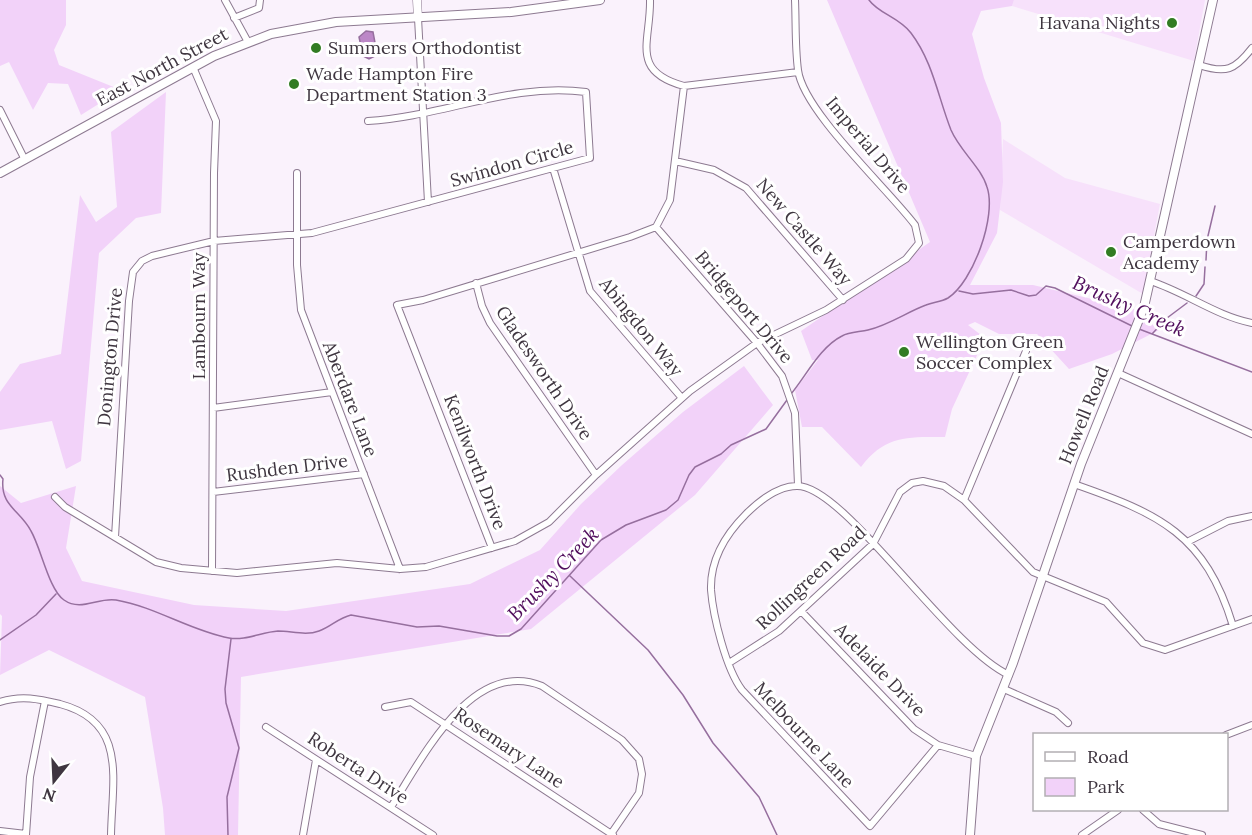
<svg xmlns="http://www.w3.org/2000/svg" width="1252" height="835" font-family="Lora,serif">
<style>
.built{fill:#f7e1fb}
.green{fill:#f2d2f9}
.water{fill:#bc87c7;stroke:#966f9e;stroke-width:1.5}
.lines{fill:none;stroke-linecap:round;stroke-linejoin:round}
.stream{stroke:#966f9e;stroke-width:1.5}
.minor-casing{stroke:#8d7a91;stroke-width:8}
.tertiary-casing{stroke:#8d7a91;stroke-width:9}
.secondary-casing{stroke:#8d7a91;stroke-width:10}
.minor{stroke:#fff;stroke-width:6}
.tertiary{stroke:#fff;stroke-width:8}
.secondary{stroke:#fff;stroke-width:8}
.poi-dot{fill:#327c23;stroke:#fff;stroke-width:2}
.labels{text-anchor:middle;stroke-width:6;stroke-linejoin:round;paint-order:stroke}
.poi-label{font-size:18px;fill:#3f3640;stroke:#fff;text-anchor:start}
.street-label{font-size:18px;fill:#3f3640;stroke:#fff}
.water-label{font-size:20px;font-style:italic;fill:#510e5d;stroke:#fff}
</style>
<rect width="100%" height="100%" fill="#faf2fc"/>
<!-- built -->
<path class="built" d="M1014,0H1205L1194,61L1012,6Z
M1003,139L1065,178L1160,204L1143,294L1000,210Z"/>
<!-- green -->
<path class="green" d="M0,0H66V25L54,50L59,65L121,90L81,115L68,84L48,83L33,110L9,62L0,66Z
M827,0H1014L1012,6L981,11L972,34L984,78L1001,123L1003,182L997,233L970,285H1033L1134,309L1159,330L1112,354L1069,369L1037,334H999L975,322L968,325L985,338L952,409L945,437C908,437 885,435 861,467L822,427H802L795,390L818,360H812L801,331L930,242Z
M166,92L161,213L136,218L99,253L81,461L66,469L52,421L0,430V392L20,364L61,354L80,195L96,222L117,207L111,132Z
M744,366L773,405L695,495L531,629L241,677L238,835H165L163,808L145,697L49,650L0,675L2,616L0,614V486L21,503L76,486L66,548L82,581L194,605L286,611L470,584L540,550L581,504L622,465L683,412Z"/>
<!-- water -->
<path class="water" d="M366,31L373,32L376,48L375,56L369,59L363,56L359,37Z"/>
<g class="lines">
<!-- stream -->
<path class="stream" d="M1206,260L1207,240L1215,206
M959,291L973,294L1011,290L1029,296L1036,295L1046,286L1055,288L1132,326
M1196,296L1204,284L1205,267
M1139,329L1252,372
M1152,334L1167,318L1187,303
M791,394C806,376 820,347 842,336C849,332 860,332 868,330C889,325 907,312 926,305C933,302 941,302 948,298C973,282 997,216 987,187C981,167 960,151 951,130C938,97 933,62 911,33C899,17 879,14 869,0
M0,475L3,479C0,506 20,510 31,531C41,548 49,590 64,600C81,612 98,597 116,600C156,607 191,631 229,638C245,641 262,632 278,631C291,631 306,636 319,631C331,627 338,618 351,615L417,627L439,626L497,636H509L521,629L601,540L626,525L666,510L678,500L689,475L695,467L721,454L731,445L766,429L787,400
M570,576L648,650L683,695L713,743L759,797L777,835
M0,640L36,615L56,594
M228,835L227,797L239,748L226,703L225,689L231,639"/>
<defs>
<path id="minor" d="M225,0L248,42
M650,0C651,41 629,71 684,86L798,72
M234,18L259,8L260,0
M418,18L428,202
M1199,65C1226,74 1235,70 1252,48
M193,67L216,121L214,173L212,571
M0,110L25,160
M675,161L714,170L746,188L843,300
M553,168L590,291L681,397
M297,173V265L301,310L400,569
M656,227L757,343L782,376L795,413L798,485
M1150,281C1185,292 1216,316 1252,323
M476,283L482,306L490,323L596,475
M1118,373L1252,434
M213,408L332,392
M1074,484C1160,514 1205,534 1233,626
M213,492L364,474
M55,497L65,507L156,562L181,568L237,573L337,563L400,569L426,567L515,541L549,522L596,475L690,391L757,343L826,310L906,259L919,243L915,225C888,189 803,111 798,70C795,47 796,23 795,0
M964,500L1026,351
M115,537L129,301L133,272L142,261L152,256L214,241L312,233L590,158L586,92C511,82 442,117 368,121
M1189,541L1228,521L1252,516
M492,548L397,305L423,300L630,237L656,227L670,200L684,86
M801,611L914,729L938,745L976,756
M729,663L779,631L873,544L900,492L912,483L923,481L944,486L964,500L1033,572L1106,602L1143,643L1165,650L1252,619
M1004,689L1056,712L1068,723
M0,702C21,695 39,699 60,704C128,722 112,779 111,835
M385,707L411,702L613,835
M266,727L433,835
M1226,735L1252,725
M938,745L870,826L742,690C726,669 713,616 711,590C710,560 726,534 746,514C759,501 778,486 797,486C844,485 948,647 1009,675
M391,807C421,761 471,657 542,686L622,740L639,759L642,774L639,793L611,834
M1143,810L1159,824L1202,835
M0,831L26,834
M26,835L30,777L45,701
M303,835L316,760
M1082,835L1118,810"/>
<path id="tertiary" d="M417,0L418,18"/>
<path id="secondary" d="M0,173L214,56L271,34L336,22L511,12L600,0
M970,835L976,756L1013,663L1081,464L1144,307L1213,0"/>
</defs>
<!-- minor casing -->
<use href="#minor" class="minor-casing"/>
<!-- tertiary casing -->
<use href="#tertiary" class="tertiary-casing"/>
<!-- secondary casing -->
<use href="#secondary" class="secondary-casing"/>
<!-- minor -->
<use href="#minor" class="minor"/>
<!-- tertiary -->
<use href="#tertiary" class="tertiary"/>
<!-- secondary -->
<use href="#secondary" class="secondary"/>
</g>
<!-- markers -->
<g class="poi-dot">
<circle cx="1172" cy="23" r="6"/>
<circle cx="316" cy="48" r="6"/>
<circle cx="294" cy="84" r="6"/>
<circle cx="1111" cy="252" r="6"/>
<circle cx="904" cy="352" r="6"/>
</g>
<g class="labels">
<!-- poi labels -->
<g class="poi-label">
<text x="1160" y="29" text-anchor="end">Havana Nights</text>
<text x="328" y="54">Summers Orthodontist</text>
<text x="306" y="80">Wade Hampton Fire<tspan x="306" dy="21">Department Station 3</tspan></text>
<text x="1123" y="248">Camperdown<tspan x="1123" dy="21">Academy</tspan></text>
<text x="916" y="348">Wellington Green<tspan x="916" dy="21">Soccer Complex</tspan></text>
</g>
<!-- street labels -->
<g class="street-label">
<text transform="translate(162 67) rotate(-28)" y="6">East North Street</text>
<text transform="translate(868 145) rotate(50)" y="6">Imperial Drive</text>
<text transform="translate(512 164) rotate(-16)" y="6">Swindon Circle</text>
<text transform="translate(804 232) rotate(49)" y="6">New Castle Way</text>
<text transform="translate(744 307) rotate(50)" y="6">Bridgeport Drive</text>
<text transform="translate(199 316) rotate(-90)" y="6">Lambourn Way</text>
<text transform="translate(641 327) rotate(51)" y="6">Abingdon Way</text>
<text transform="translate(110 357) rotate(-85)" y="6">Donington Drive</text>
<text transform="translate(544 373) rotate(56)" y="6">Gladesworth Drive</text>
<text transform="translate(350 399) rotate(69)" y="6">Aberdare Lane</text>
<text transform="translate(1084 415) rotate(-68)" y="6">Howell Road</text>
<text transform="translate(475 462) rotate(69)" y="6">Kenilworth Drive</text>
<text transform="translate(287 468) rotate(-7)" y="6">Rushden Drive</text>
<text transform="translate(811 578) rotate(-43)" y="6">Rollingreen Road</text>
<text transform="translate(880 670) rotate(46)" y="6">Adelaide Drive</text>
<text transform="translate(804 735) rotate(47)" y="6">Melbourne Lane</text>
<text transform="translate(509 748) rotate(34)" y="6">Rosemary Lane</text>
<text transform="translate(358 768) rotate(33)" y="6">Roberta Drive</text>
</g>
<!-- water labels -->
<g class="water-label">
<text transform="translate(1129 306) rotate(24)" y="7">Brushy Creek</text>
<text transform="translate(553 574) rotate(-46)" y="7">Brushy Creek</text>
</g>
</g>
<!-- legend -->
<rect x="1033" y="733" width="195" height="78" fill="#ffffff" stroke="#b2afb3" stroke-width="1.5"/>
<rect x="1045" y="752" width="30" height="9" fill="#ffffff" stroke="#b2afb3" stroke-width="1.5"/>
<text x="1087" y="763" font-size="18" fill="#3f3640">Road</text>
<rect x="1045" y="778" width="30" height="18" fill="#f2d2f9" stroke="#b2afb3" stroke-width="1.5"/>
<text x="1087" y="793" font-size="18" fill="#3f3640">Park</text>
<!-- north arrow -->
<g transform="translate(54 781) rotate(198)" stroke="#ffffff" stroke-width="4.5" paint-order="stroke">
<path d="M0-4.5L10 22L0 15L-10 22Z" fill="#3f3640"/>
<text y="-9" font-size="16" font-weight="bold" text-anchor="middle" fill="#3f3640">N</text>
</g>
</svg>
